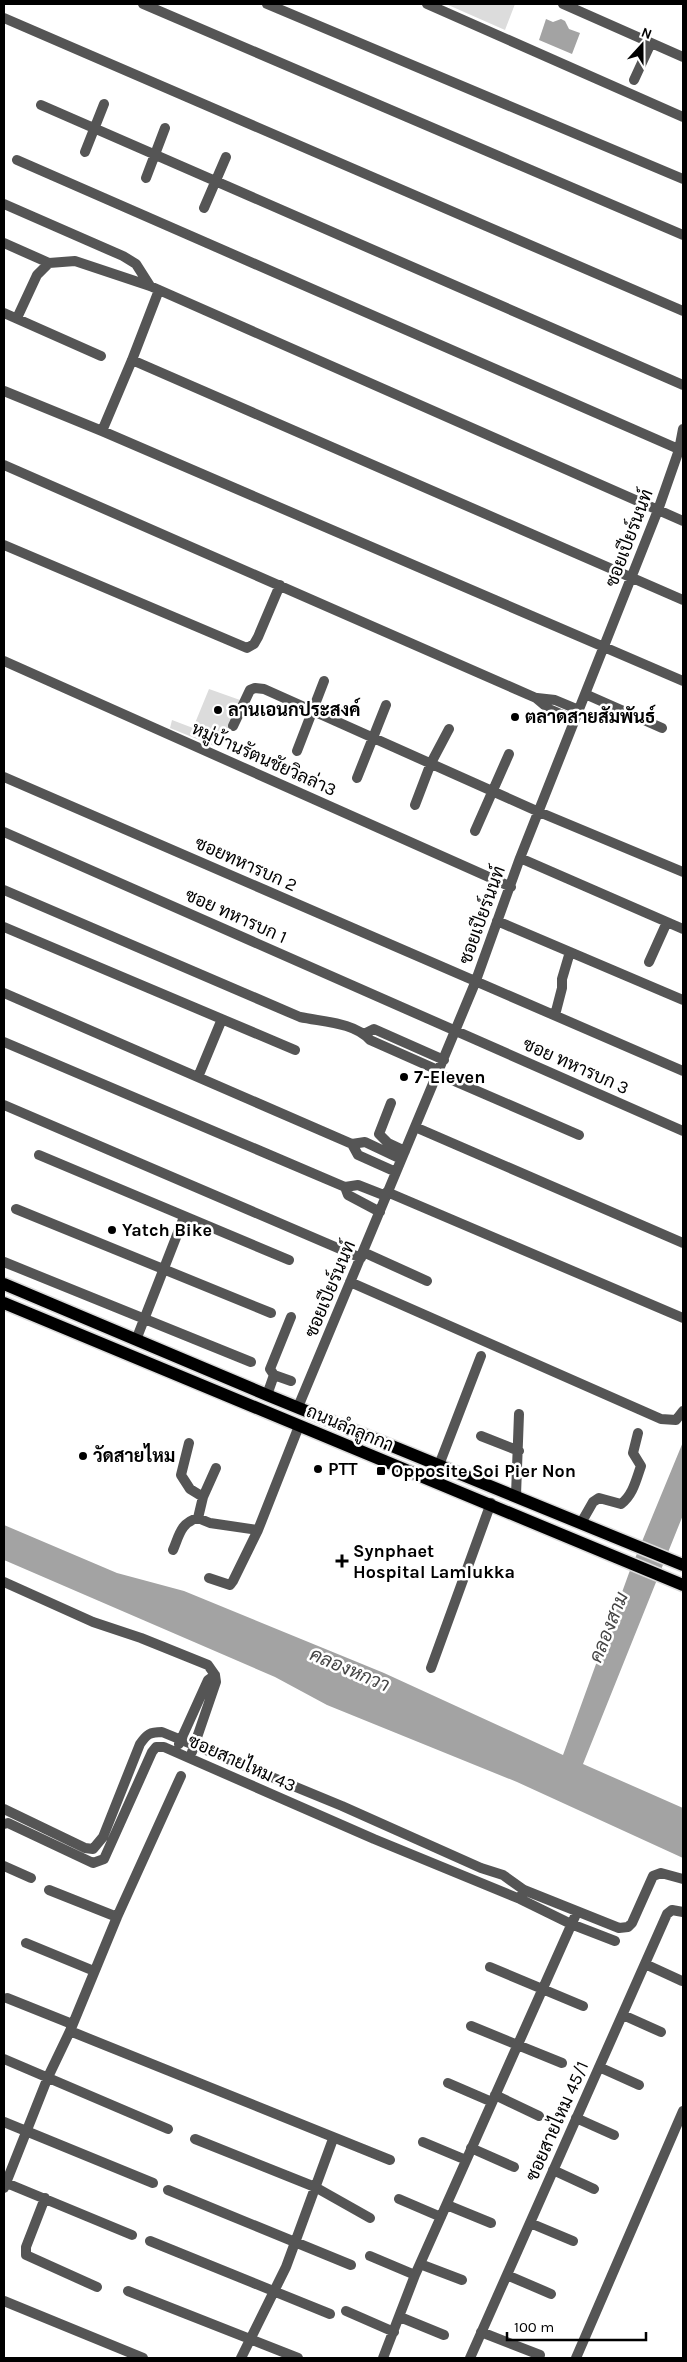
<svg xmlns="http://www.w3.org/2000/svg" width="687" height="2362" font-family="Karla,Sarabun,sans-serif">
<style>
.green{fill:#dcdcdc}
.water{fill:#a3a3a3}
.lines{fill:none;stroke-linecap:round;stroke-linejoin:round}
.major-casing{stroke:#dbdbdb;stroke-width:15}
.minor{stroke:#555;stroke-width:10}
.major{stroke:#000;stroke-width:12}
.poi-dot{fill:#000;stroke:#fff;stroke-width:2}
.labels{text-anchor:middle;stroke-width:5;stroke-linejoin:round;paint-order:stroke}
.street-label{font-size:18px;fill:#000;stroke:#fff}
.poi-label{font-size:18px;font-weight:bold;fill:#000;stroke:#fff;text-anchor:start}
.water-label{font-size:19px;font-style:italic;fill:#444;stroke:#fff}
</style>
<rect width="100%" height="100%" fill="#fff"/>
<!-- green -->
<path class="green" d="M446,4H515L505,30Z
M209,689L240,700L219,748L170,728L172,720L193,728Z"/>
<!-- water -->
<path class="water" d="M546,19L553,22L561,19L565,21L569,29L580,33L572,54L539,40Z
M683,1442V1515L583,1764L683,1808V1858L517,1782L327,1705L275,1677L4,1560V1525L117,1573L184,1591L384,1673L563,1755L629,1573Z"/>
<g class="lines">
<defs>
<path id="major" d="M4,1284L267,1395L683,1565
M4,1303L683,1585"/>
</defs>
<!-- major casing -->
<use href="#major" class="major-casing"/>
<!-- minor -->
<path class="minor" d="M143,4L683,235
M267,4L683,179
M427,4L683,117
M563,4L683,57
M4,18L683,311
M634,80L651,43
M41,105L683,385
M85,152L104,104
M17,160L683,451
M146,178L165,128
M4,204L123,256L136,264L150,286
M204,208L226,157
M4,243L49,263
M4,313L101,356
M17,318L37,275L49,263L75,261L150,286L683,521
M132,360L683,600
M4,391L102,431L683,681
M102,431L132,360L159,290
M4,465L536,698L549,709L575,720
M4,545L247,648L254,644L258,637L280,585
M4,661L511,887
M585,694L662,728
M537,698L555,700L579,710
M233,726L250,690L255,688L264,689L539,812L683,872
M297,751L324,681
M4,777L683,1071
M357,778L386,705
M415,805L431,763L449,729
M475,831L509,754
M4,832L683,1131
M520,858L683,929
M4,890L300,1017C323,1022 354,1022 370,1040L440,1071
M497,921L683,1000
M4,927L295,1050
M649,962L667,922
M4,993L352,1144
M555,1015L562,988V979L570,952
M364,1034L374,1029L444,1060
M4,1042L345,1187L358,1185L386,1196
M438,1074L579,1135
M198,1077L222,1019
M391,1103L379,1134L388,1143L405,1151
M4,1105L361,1258
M415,1127L683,1243
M39,1155L289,1260
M396,1172L358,1155L352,1144L365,1142L401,1159
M345,1187L348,1195L380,1212
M387,1192L683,1318
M16,1209L271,1313
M363,1252L427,1281
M4,1262L251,1362
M350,1282L661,1419L676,1420L683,1411
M291,1317L270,1369L274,1375L291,1381
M136,1340L184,1217
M267,1395L274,1375
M298,1407L475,983L520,858L658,510L679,450L683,429
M481,1436L519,1451
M189,1443L181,1475L190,1489L203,1497L198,1518L210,1523L258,1530
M439,1465L481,1356
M516,1495L519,1414
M203,1497L216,1468
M581,1523L593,1502L599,1498L621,1504C633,1495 636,1480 641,1466L633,1453L638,1433
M173,1550C179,1536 181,1522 198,1518
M209,1578L230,1585L233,1581L258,1530L299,1426
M4,1582L93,1622L141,1638L208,1665L215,1675L216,1682L192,1752
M431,1668L491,1503
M179,1744L208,1680L215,1675
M4,1809L85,1848L93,1849L103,1837L140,1744C147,1734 150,1732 162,1732L342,1806L481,1868L503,1875L524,1890L619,1928L628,1927L632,1923L653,1876L661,1873L683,1879
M4,1824L8,1823L93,1863L104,1859L152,1752L156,1747H164L374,1839L520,1899L524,1890
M4,1866L31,1878
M49,1890L117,1917
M520,1899L571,1924L615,1941
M26,1943L94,1971
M645,1964L682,1981
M490,1967L583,2006
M7,1998L72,2024
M623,2015L661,2032
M471,2026L562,2063
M70,2031L117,1917L181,1776
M4,2059L168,2129
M599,2067L639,2085
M448,2083L492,2102
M495,2095L539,2116
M576,2118L614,2135
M4,2122L153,2183
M195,2139L315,2187L370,2218
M423,2142L466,2160
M471,2148L514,2167
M553,2170L594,2189
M4,2182L132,2235
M4,2188L48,2077L70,2031L390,2160
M168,2190L351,2265
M45,2198L26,2247V2255L97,2287
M399,2199L441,2217
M447,2205L491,2223
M530,2223L573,2241
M150,2241L330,2314
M370,2256L415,2275
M420,2264L462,2280
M507,2275L551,2294
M128,2291L298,2358
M4,2301L143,2358
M346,2311L394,2332
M400,2317L444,2335
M481,2332L540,2355
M241,2358L286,2267L333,2139
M383,2358L415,2275L577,1912
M470,2358L667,1914L672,1910L683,1912
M576,2358L683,2111"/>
<!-- major -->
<use href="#major" class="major"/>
</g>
<!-- markers -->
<g class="poi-dot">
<circle cx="218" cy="710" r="5"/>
<circle cx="515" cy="717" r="5"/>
<circle cx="404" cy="1077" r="5"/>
<circle cx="112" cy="1230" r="5"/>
<circle cx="83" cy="1456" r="5"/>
<circle cx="318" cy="1469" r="5"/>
<rect x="376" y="1466" width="10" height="10" rx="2.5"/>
<path d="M339.5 1553.5h5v5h5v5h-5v5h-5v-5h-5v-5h5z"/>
</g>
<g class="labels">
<!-- street labels -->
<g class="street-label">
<text transform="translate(629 538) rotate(-69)" y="6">ซอยเปียร์นนท์</text>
<text transform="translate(264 759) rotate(24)" y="6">หมู่บ้านรัตนชัยวิลล่า3</text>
<text transform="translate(246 864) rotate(24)" y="6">ซอยทหารบก 2</text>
<text transform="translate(482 915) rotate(-70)" y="6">ซอยเปียร์นนท์</text>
<text transform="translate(236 916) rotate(24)" y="6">ซอย ทหารบก 1</text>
<text transform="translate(576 1066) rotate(24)" y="6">ซอย ทหารบก 3</text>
<text transform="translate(330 1289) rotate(-67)" y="6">ซอยเปียร์นนท์</text>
<text transform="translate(350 1428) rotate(23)" y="6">ถนนลำลูกกา</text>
<text transform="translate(242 1763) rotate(24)" y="6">ซอยสายไหม 43</text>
<text transform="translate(557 2121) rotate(-66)" y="6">ซอยสายไหม 45/1</text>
</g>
<!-- poi labels -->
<g class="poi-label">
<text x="228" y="716">ลานเอนกประสงค์</text>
<text x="525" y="723">ตลาดสายสัมพันธ์</text>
<text x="414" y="1083">7-Eleven</text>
<text x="122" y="1236">Yatch Bike</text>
<text x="93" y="1462">วัดสายไหม</text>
<text x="328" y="1475">PTT</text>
<text x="391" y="1477">Opposite Soi Pier Non</text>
<text x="353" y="1557">Synphaet<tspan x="353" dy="21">Hospital Lamlukka</tspan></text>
</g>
<!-- water labels -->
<g class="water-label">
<text transform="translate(608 1627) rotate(-68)" y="7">คลองสาม</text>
<text transform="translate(350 1669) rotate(23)" y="7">คลองหกวา</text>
</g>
</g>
<!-- border -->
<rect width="687" height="2362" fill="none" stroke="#000000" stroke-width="10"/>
<!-- north arrow -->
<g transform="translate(642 45) rotate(21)" stroke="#ffffff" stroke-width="4" paint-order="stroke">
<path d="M0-4L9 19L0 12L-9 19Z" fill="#000000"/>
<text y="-8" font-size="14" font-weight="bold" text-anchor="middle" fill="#000000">N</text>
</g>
<!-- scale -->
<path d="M507 2332v8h139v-8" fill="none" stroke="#000000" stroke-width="2.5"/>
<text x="514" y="2332" font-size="15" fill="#000000" stroke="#ffffff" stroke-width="4" paint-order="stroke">100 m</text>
</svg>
